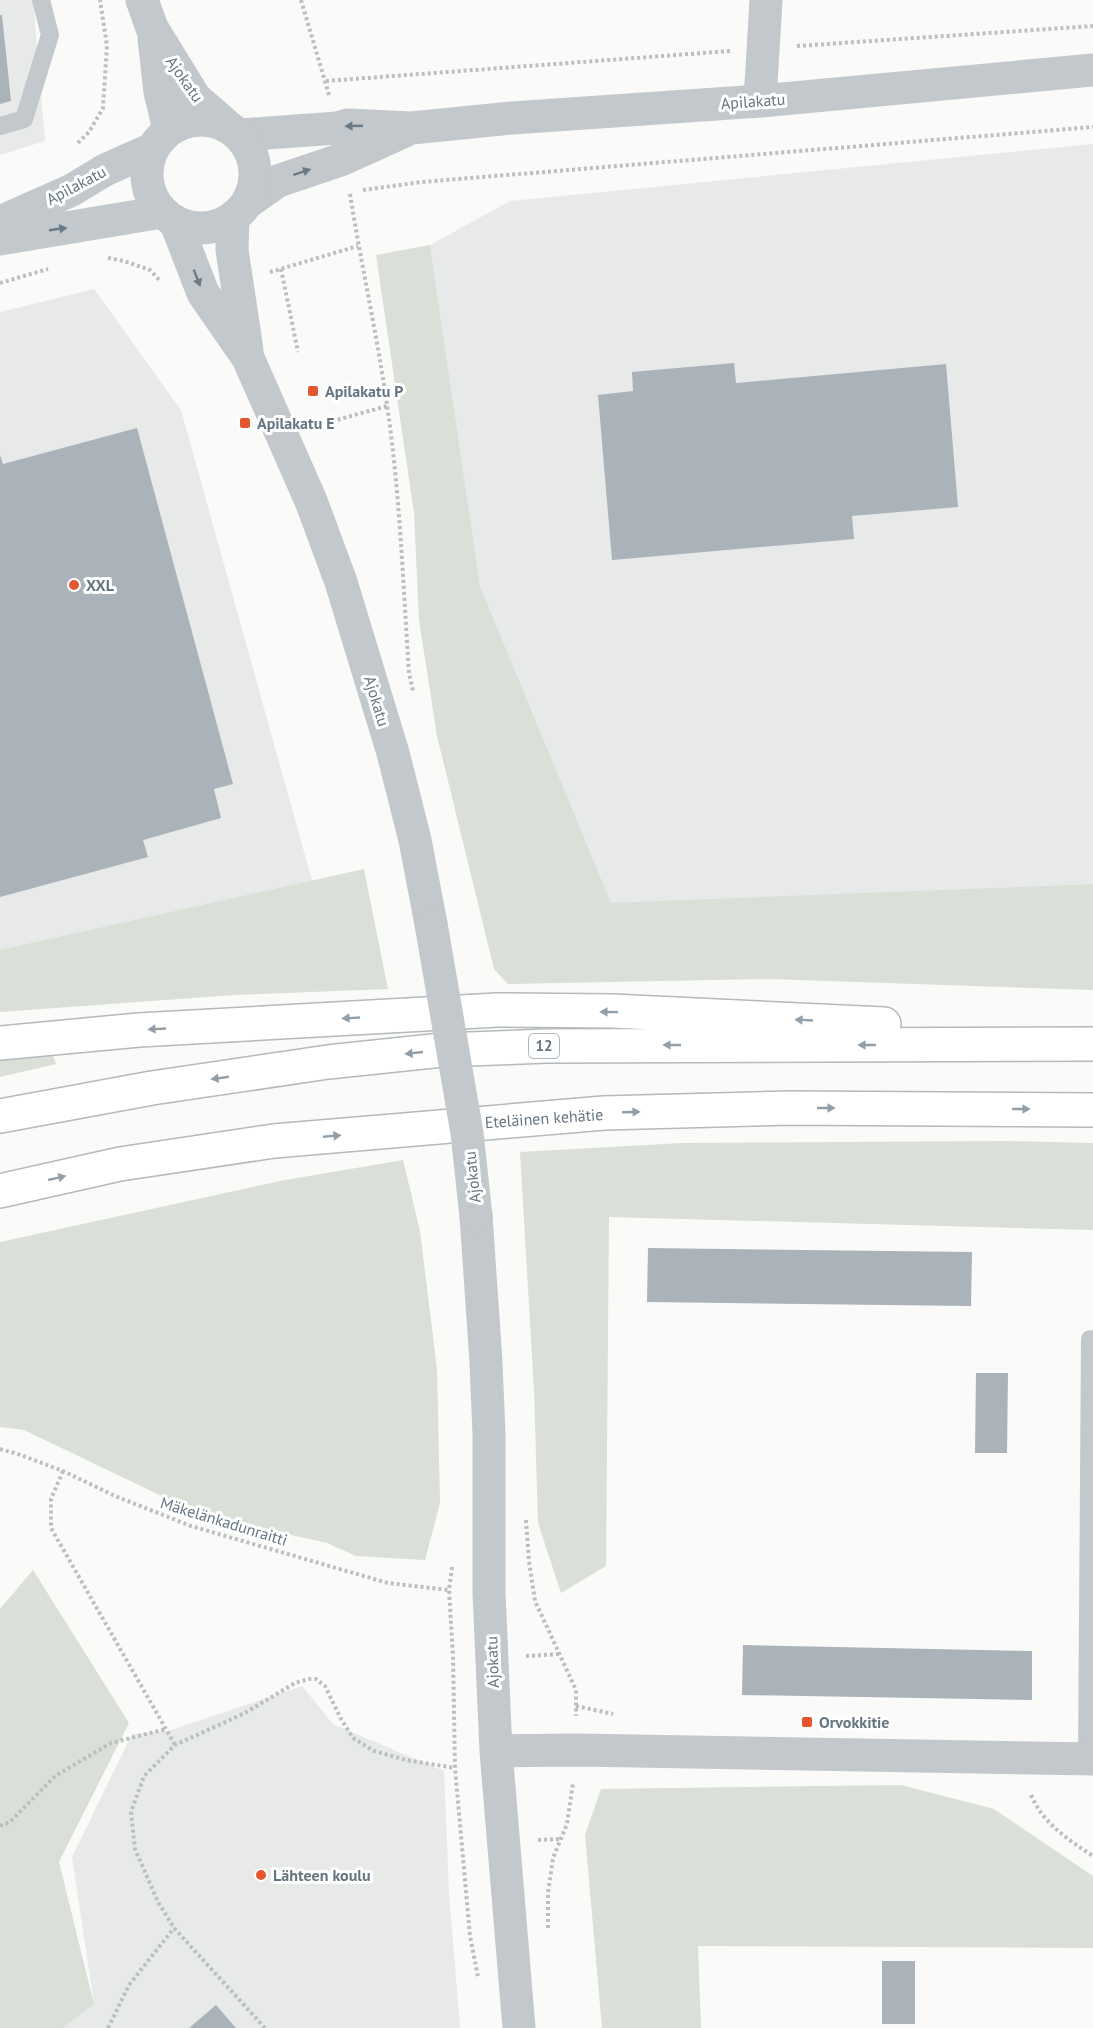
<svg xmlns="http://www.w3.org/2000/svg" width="1093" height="2028" font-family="'PT Sans',sans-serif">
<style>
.built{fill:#e8e9e9}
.green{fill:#dadfd7}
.building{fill:#aab3b9}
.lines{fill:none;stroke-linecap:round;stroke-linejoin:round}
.motorway-casing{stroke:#b4b9bd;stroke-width:36}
.path{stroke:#bbbfc2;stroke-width:4;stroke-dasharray:3 3;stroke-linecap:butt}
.service{stroke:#c3c8cc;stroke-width:18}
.minor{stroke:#c3c8cc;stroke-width:33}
.tertiary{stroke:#c3c8cc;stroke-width:33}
.motorway{stroke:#fff;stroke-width:33}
.tertiary-bridge{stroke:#c3c8cc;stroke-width:33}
.oneway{fill:#6a7a87}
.oneway2{fill:#939fa8}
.poi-dot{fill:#e4572e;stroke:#fff;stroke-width:2}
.labels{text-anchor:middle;stroke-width:6;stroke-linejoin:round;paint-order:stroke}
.shield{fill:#fff;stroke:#939fa8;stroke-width:1.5}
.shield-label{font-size:15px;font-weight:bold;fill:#657683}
.street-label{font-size:16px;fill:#657683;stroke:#fff}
.poi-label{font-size:16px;font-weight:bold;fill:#657683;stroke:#fff;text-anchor:start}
</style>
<rect width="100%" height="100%" fill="#fafaf8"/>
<!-- built -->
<path class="built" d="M0,0H33L45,141L0,155Z
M1093,144V884L611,904L480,586L430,245L510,201Z
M94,289L181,410L313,884L0,952V312Z
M302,1686L333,1724L444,1771L449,1892L460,2028H62L94,2004L72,1857L132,1734L168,1731Z"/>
<!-- green -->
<path class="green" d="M430,245L480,586L611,903L1093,884V990L769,979L508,984L494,969L437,736L419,620L414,513L376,255Z
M364,869L388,989L234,995L0,1012V950Z
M52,1053L56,1064L0,1077V1060Z
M1005,1141L1093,1143V1230L609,1217L606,1566L561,1593L538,1523L534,1390L520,1152L682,1143Z
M403,1160L420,1231L437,1369L440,1503L425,1560L356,1556L327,1543L199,1514L24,1430L0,1427V1242L280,1181Z
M33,1570L129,1723L59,1862L94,2004L62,2028H0V1609Z
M901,1785L994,1809L1093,1876V1948L698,1946L701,2028H602L585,1835L601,1789Z"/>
<!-- building -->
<path class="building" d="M0,15H2L11,101L0,104Z
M734,363L736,383L946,364L958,507L852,516L854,539L612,560L598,395L633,391L632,372Z
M137,428L233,784L214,789L221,818L143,840L148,857L0,897V455L3,464Z
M648,1248L972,1252L971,1306L647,1302Z
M976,1373H1008L1007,1453H975Z
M743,1645L1032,1651V1700L742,1695Z
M882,1961H915V2024H882Z
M216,2005L236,2028H189Z"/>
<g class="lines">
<defs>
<path id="motorway" d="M0,1043L139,1030L497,1010L612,1011L884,1024
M0,1116L152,1088L328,1062L442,1050L547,1046L1093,1044
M0,1191L120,1164L274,1141L604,1113L789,1108L1093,1110"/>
</defs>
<!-- motorway casing -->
<use href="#motorway" class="motorway-casing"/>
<!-- path -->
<path class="path" d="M301,0L329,95
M797,46L1093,26
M326,81L730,51
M78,143L89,132L103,108L107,46L100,0
M363,190L422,182L1093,127
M350,194C361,264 377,334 387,405C400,493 403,583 409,673L413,691
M108,258L124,261L150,270L160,281
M281,269L298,352
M270,272L358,246
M0,283L48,269
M326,423L387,406
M0,1449L18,1454L63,1471L115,1496L191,1526L388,1583L449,1590
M63,1471L51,1499V1528L175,1745
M526,1520L529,1561L535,1601L576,1690V1716
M452,1567L449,1590L453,1656L455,1768L470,1936L478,1977
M526,1656L561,1654
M576,1706L613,1714
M1031,1795C1043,1823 1067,1839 1093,1856
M0,1826L10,1822L55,1776L111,1743L166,1729
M538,1840L561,1839
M548,1928V1893L553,1858L567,1824L573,1783
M108,2028L129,1985L174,1928
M265,2028L174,1928L158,1902L135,1849L131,1812L144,1776L175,1745L245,1713L295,1683L309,1679H316L325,1686L341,1719L353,1738L374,1751L406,1760L455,1768"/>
<!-- service -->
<path class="service" d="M0,126L24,119L50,35L41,0
M1087,1759L1090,1339"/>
<!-- minor -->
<path class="minor" d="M760,101L766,0
M240,135L337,128L348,125L412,128L512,118L760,101L1093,70
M251,200L278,181L343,159L405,131"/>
<!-- tertiary -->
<path class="tertiary" d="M142,0L152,28L195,98L225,124
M154,39L160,92L169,129
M147 174a54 54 0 1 1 108 0a54 54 0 1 1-108 0Z
M233,217L232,250L247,350
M0,222L72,190L105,170L152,149
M176,223L203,293L248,358L311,501L341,582L393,753L415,840L431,924
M0,239L162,212
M476,1216L486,1362L489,1434V1593L496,1751L519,2028
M496,1751L577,1750L1093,1759"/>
<!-- motorway -->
<use href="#motorway" class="motorway"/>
<!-- tertiary-bridge -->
<path class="tertiary-bridge" d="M431,924L467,1133L476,1216"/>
</g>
<!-- one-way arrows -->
<defs><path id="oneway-solid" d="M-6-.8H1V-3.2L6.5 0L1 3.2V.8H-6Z" transform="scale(1.5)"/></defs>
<g class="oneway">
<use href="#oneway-solid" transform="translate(354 126) rotate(178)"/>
<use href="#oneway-solid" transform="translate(302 172) rotate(-18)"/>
<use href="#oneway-solid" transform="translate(58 229) rotate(-8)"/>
<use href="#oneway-solid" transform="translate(197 278) rotate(69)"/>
</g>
<g class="oneway2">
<use href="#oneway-solid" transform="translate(609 1012) rotate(-179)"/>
<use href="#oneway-solid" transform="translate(351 1018) rotate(177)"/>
<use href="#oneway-solid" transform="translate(804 1020) rotate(-177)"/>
<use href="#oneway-solid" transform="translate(157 1029) rotate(177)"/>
<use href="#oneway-solid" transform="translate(672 1045) rotate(180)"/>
<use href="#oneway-solid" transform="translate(867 1045) rotate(180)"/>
<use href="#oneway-solid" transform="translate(414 1053) rotate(174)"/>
<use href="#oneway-solid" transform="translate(220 1078) rotate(172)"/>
<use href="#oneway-solid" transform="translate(826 1108)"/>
<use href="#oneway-solid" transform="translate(1021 1109)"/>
<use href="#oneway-solid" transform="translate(631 1112) rotate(-2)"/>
<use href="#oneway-solid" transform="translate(332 1136) rotate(-5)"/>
<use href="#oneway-solid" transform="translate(57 1178) rotate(-13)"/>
</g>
<!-- markers -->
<g class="poi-dot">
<rect x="307" y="385" width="12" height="12" rx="3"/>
<rect x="239" y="417" width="12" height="12" rx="3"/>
<circle cx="74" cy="585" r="6"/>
<rect x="801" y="1716" width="12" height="12" rx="3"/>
<circle cx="261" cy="1875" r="6"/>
</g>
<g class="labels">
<!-- shield labels -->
<rect class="shield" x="529" y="1034" width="30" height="24" rx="4.5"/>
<g class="shield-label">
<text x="544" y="1051">12</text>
</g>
<!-- street labels -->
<g class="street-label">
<text transform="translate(185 79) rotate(55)" y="6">Ajokatu</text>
<text transform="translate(753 101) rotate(-4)" y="6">Apilakatu</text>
<text transform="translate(76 185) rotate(-28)" y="6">Apilakatu</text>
<text transform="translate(377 701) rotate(73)" y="6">Ajokatu</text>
<text transform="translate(544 1118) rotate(-4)" y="6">Eteläinen kehätie</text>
<text transform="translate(472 1177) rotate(-96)" y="6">Ajokatu</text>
<text transform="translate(224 1521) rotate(17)" y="6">Mäkelänkadunraitti</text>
<text transform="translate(492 1662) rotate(-92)" y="6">Ajokatu</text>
</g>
<!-- poi labels -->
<g class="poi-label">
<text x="325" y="397">Apilakatu P</text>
<text x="257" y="429">Apilakatu E</text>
<text x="86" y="591">XXL</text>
<text x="819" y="1728">Orvokkitie</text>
<text x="273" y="1881">Lähteen koulu</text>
</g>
</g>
</svg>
